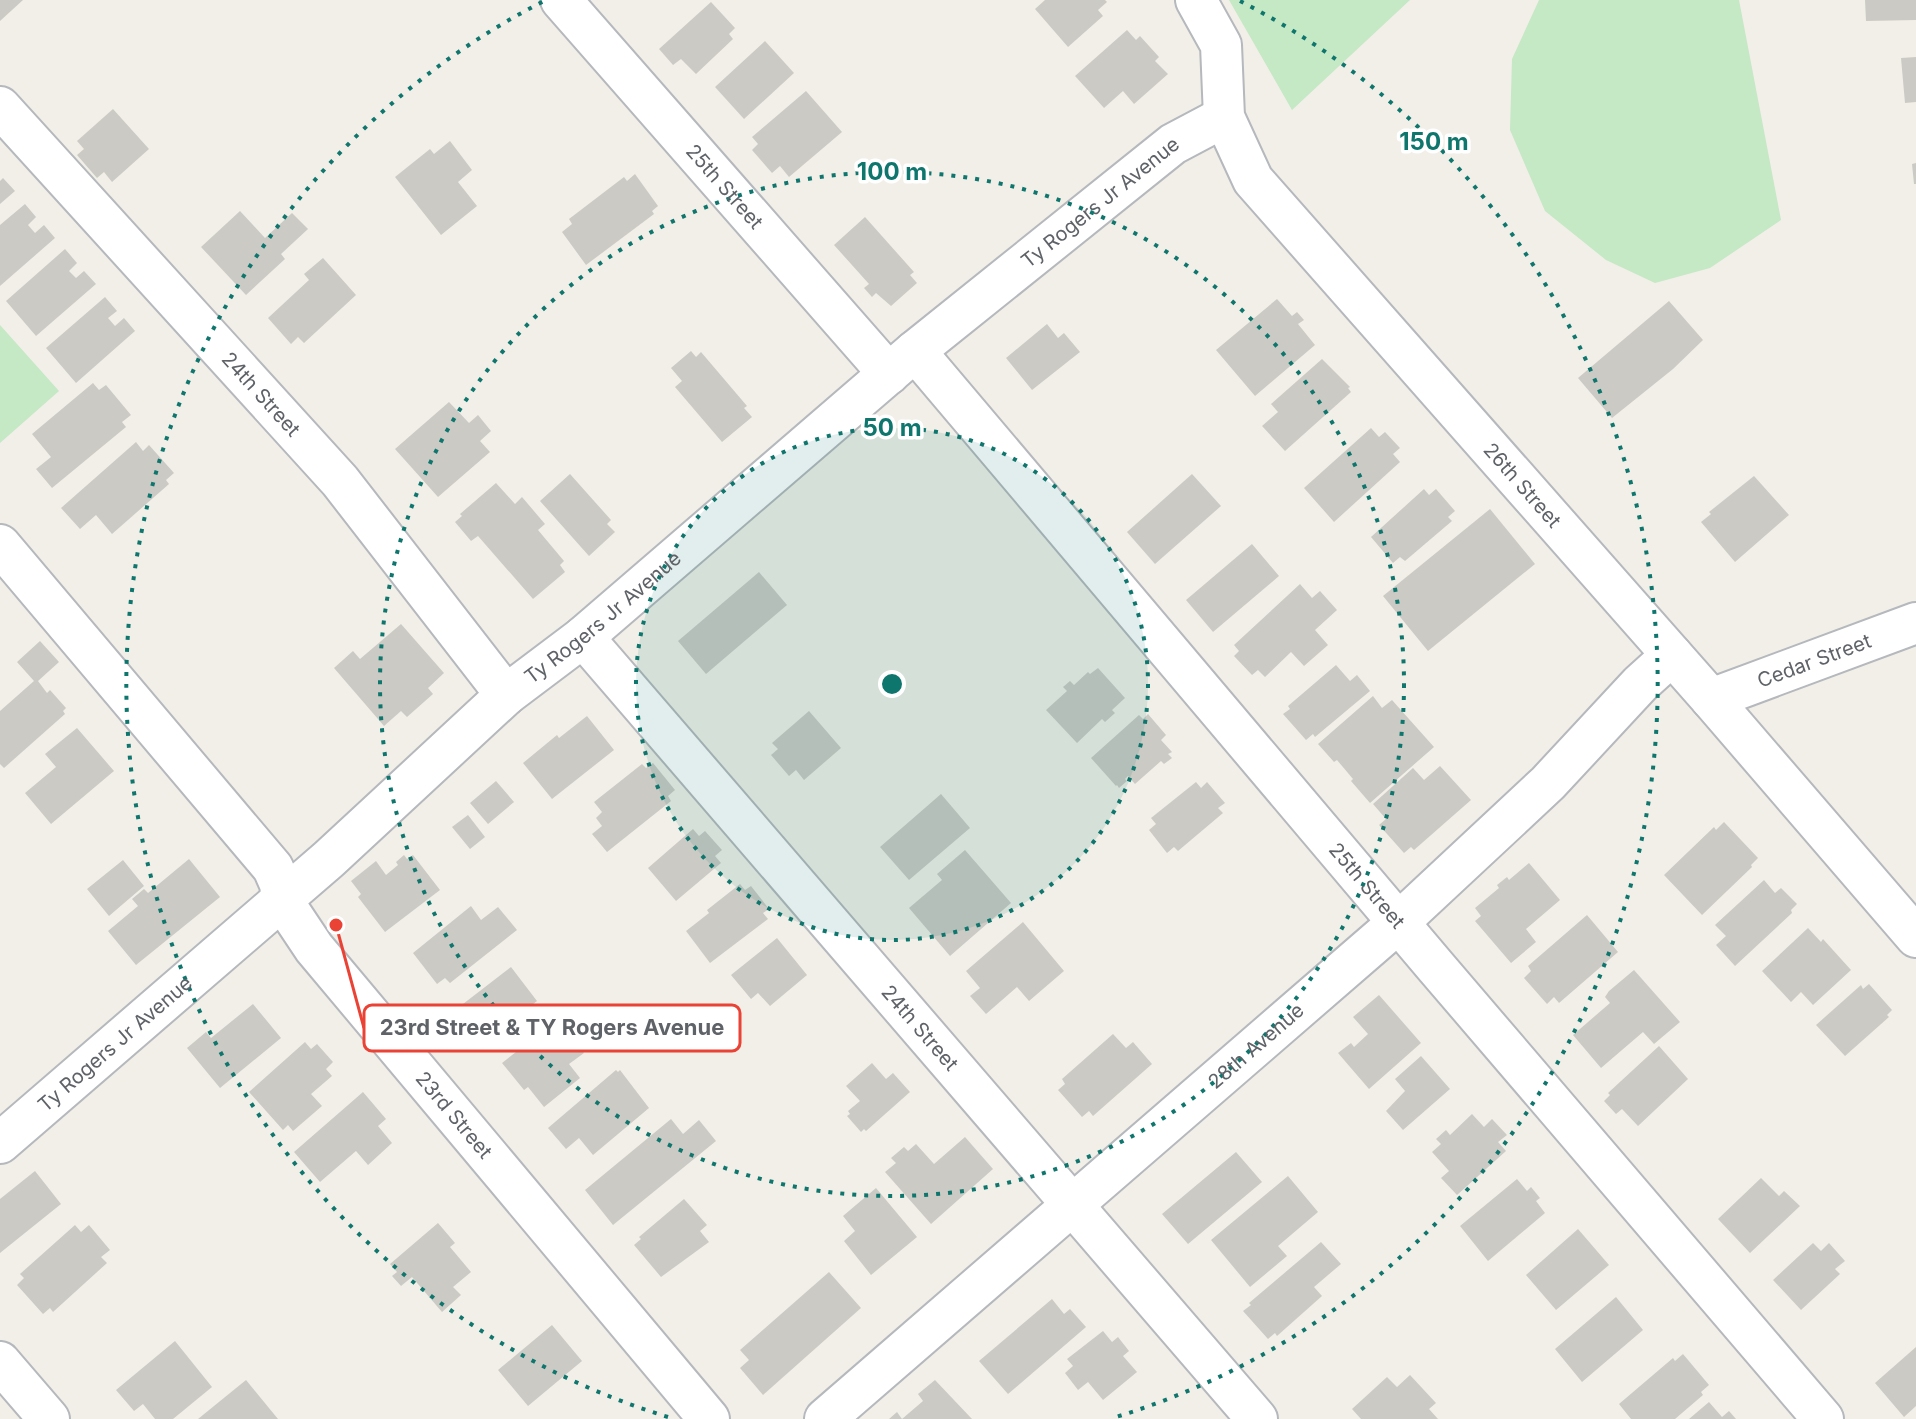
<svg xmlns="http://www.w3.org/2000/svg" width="1916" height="1419" font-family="Inter,sans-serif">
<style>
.green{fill:#c5e8c5}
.building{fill:#cccac5}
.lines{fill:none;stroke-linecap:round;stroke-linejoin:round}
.minor-casing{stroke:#b5b8bc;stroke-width:44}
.minor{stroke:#fff;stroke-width:40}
.ring{fill:none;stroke:#0f766e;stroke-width:4;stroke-dasharray:4 8}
.labels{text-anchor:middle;stroke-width:7;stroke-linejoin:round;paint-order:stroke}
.street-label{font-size:20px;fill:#5f6368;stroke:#fff}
.centre{fill:#0f766e;stroke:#fff;stroke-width:4}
.ring-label{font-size:24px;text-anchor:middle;font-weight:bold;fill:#0f766e;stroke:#fff;stroke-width:7;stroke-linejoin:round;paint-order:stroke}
.leader{fill:none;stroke:#ea4335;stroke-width:3}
.callout-dot{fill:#ea4335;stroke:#fff;stroke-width:3}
.callout{fill:#fff;stroke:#ea4335;stroke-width:3}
.callout-label{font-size:22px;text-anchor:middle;font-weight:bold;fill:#5f6368}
</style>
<rect width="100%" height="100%" fill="#f1efe8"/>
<!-- green -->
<path class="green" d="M1229,0H1410L1292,110Z
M1539,0H1739L1781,220L1710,268L1655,283L1606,260L1545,211L1510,130L1512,59Z
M0,325L59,391L0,443Z"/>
<!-- building -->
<path class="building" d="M0,0H23L0,21Z
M1045,0H1105L1107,2L1098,10L1103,16L1068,47L1035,9Z
M1865,0H1916V20L1866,21Z
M711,2L735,28L729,34L733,39L696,74L681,59L673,65L659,49Z
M1127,30L1136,40L1140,36L1159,57L1155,61L1168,74L1134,104L1123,91L1104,108L1075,76Z
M765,41L794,73L744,119L715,87Z
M1916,57V102L1905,103L1901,58Z
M806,91L842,132L789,177L780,166L772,173L752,150L758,144L752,137Z
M113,109L149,149L112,182L104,172L97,178L77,155L84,149L77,141Z
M450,141L472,170L458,182L477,206L441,235L395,177L430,149L434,154Z
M1916,163V184H1914L1912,164Z
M635,174L658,206L652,211L654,214L586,265L562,232L572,224L569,219L624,177L627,181Z
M3,178L15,191L0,204V181Z
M25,204L36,217L28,225L35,233L44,225L55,238L0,286V225Z
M240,211L265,238L292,213L308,229L281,254L285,259L246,295L201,247Z
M865,217L914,272L910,275L917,283L891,306L876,293L872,297L864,288L869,284L834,245Z
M65,249L77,263L69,271L76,278L84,271L96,284L36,336L6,301Z
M323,258L356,295L304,343L298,337L291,344L268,318L309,280L304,274Z
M105,297L117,311L108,318L115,326L124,318L135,331L76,383L46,348Z
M1277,299L1292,316L1297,312L1304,320L1298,324L1315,345L1255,396L1216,350Z
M1669,301L1703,340L1673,369L1612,418L1578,378Z
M1047,324L1058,338L1064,333L1080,352L1032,390L1006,358Z
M691,351L696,357L701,352L747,406L744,408L752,417L722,442L675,387L682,381L671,368Z
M1322,359L1350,387L1348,388L1351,392L1285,451L1262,426L1278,412L1271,404Z
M93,383L99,390L106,385L131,415L122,422L126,427L52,488L36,469L51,457L32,434Z
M449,402L469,423L478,415L491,431L480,441L490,452L438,497L395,449Z
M1371,428L1379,437L1385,432L1400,448L1393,454L1400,462L1334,522L1304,488Z
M136,442L143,451L149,445L174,473L166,480L169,484L112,534L96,515L80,529L61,508Z
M570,474L611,520L607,524L615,532L589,556L540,501Z
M1192,474L1221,506L1155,564L1127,532Z
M1754,476L1789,515L1735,562L1701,522L1711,514L1709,512Z
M496,483L515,504L522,497L545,524L538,530L564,561L560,565L565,572L533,599L478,536L471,541L455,522L462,516L460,514Z
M1424,489L1429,495L1436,489L1455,511L1448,517L1452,521L1405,561L1400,557L1393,563L1371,537Z
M1490,509L1535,564L1428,651L1383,596Z
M1252,544L1279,576L1213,632L1186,600Z
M759,572L787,605L706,674L678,641Z
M1300,584L1312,598L1320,591L1337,610L1315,630L1328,645L1304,666L1291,652L1265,677L1258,670L1252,675L1234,656L1239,651L1234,645Z
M401,624L444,673L428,688L433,694L407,717L401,711L384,726L334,668L353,651L360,659Z
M40,641L59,662L38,681L47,693L50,690L66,708L63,711L65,714L4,768L0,764V711L34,681L17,662Z
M1336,665L1350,681L1357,675L1370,691L1315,737L1313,734L1306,740L1283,714L1290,709L1288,706Z
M1098,668L1125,698L1112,710L1115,713L1105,722L1102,719L1077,743L1046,710L1067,691L1063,687L1070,681L1074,685L1088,672L1090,674Z
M1373,696L1382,708L1392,700L1434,747L1370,803L1351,781L1353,779L1337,760L1334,762L1318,744Z
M809,711L841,748L804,780L796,770L789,776L771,755L778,749L772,743Z
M1148,714L1166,735L1161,740L1172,752L1168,754L1172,758L1164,764L1161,761L1135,784L1128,776L1125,779L1127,781L1119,788L1117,785L1116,786L1091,758L1139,715L1143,719Z
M587,716L614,750L552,799L523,763L557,735L559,738Z
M77,728L114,771L51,824L25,793L56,767L45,754Z
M653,763L675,790L668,796L671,801L607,852L592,834L602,826L596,818L602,812L594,802L642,764L646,768Z
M1440,766L1471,800L1414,850L1411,847L1404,853L1379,825L1386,819L1373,804L1413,768L1424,780Z
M496,781L514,802L488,824L470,803Z
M1196,782L1201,788L1207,782L1225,803L1218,808L1223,813L1178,851L1174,847L1167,853L1149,830L1156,824L1151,818Z
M941,794L970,828L909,880L880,847Z
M468,815L485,837L470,849L452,827Z
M1724,822L1758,858L1751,865L1752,867L1702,915L1664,875L1714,827L1716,830Z
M693,829L699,836L705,831L722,850L715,856L721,863L676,901L648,868Z
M965,850L1011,903L950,956L909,908L942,880L937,874Z
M404,855L407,859L413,855L440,890L385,932L358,897L361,894L351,881L376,861L386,875L398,865L396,862Z
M189,859L220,897L136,965L108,931L138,906L132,899L144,889L148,893Z
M123,860L144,886L109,916L87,889Z
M1529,863L1560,900L1526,929L1536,942L1511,963L1475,921L1481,916L1475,908L1499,888L1497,885L1507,877L1509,880Z
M1764,880L1775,893L1781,888L1797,904L1791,910L1792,913L1735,966L1716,945L1726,936L1715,925Z
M740,884L745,890L751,886L769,909L763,913L768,919L710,963L686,931L709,913L707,910Z
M471,906L481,920L498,907L517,930L450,983L445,978L437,984L413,953Z
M1587,915L1618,952L1559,1003L1554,997L1547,1004L1524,978L1531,971L1528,966Z
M1023,922L1064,971L1029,1001L1017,987L986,1014L970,996L980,988L966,971Z
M1808,928L1821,942L1823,939L1851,970L1813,1005L1801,992L1791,1002L1762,971Z
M777,938L807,975L770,1006L758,993L751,999L731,975Z
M511,967L537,1001L481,1045L458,1015L467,1008L463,1004Z
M1634,970L1680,1022L1654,1044L1643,1032L1601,1068L1573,1035L1610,1003L1605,997L1609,991Z
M1869,984L1892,1010L1887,1015L1889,1017L1845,1056L1816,1025L1861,985L1863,989Z
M1379,995L1421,1043L1369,1089L1338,1053L1351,1043L1354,1047L1368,1034L1353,1017Z
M253,1004L281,1038L220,1088L187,1048L206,1032L211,1038Z
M558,1019L584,1053L569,1064L580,1078L544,1107L528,1087L524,1090L502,1063Z
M1113,1034L1126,1048L1133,1042L1152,1064L1093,1116L1089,1111L1082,1117L1058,1090L1065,1084L1062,1079Z
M305,1042L311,1049L317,1044L333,1062L326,1069L332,1076L311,1094L322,1106L293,1131L288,1125L283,1130L249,1092Z
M1659,1046L1688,1079L1638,1126L1622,1109L1616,1114L1604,1101L1610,1095L1608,1093Z
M1421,1056L1450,1089L1403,1130L1386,1111L1405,1091L1395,1079Z
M872,1063L886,1079L893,1073L910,1092L866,1131L864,1129L861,1132L847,1116L850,1114L848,1111L860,1101L846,1086Z
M616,1070L618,1072L620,1070L649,1108L593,1155L579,1138L566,1149L548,1128Z
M363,1092L386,1119L378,1126L392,1143L368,1165L356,1151L320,1182L294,1152Z
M1472,1114L1484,1127L1492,1119L1507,1135L1498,1142L1506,1151L1457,1195L1441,1178L1449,1171L1432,1152L1441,1144L1436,1139L1446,1130L1450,1135Z
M671,1119L683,1134L699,1120L716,1141L613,1225L585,1190Z
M965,1137L993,1169L931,1224L885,1172L896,1163L891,1158L904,1147L908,1151L916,1144L934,1164Z
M1236,1152L1262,1182L1188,1244L1162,1214Z
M35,1171L61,1204L0,1253V1199Z
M1288,1176L1318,1212L1278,1246L1287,1256L1250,1287L1211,1240Z
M1761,1178L1779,1196L1784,1191L1800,1206L1750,1253L1718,1219Z
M1517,1179L1527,1191L1531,1187L1540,1198L1536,1201L1545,1213L1488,1261L1460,1226Z
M876,1188L917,1237L871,1275L844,1241L855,1231L843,1216Z
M684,1199L707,1225L700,1231L709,1242L661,1277L634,1245L641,1239L639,1237Z
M438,1223L455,1243L450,1247L471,1272L453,1287L461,1295L442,1312L412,1277L401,1286L392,1276L397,1272L390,1264Z
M75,1225L81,1232L89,1225L110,1250L101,1257L107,1263L53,1312L50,1308L43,1314L17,1285L24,1278L20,1274Z
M1578,1229L1609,1265L1556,1310L1526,1275Z
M1321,1242L1341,1264L1314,1287L1322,1296L1277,1336L1275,1333L1268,1339L1243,1311L1251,1305L1249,1303Z
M1813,1243L1821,1251L1829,1243L1845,1261L1835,1269L1840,1274L1801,1310L1773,1280Z
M829,1272L861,1308L763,1395L740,1368L749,1360L740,1350Z
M1616,1297L1643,1330L1582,1382L1555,1349Z
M1052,1299L1064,1314L1070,1309L1086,1327L1008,1394L979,1361Z
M552,1325L582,1361L528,1406L498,1370Z
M1103,1331L1112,1342L1118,1337L1129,1351L1123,1356L1137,1372L1103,1400L1088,1382L1078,1390L1065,1373L1073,1366L1067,1359Z
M175,1341L212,1387L173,1419H155L143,1404L134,1411L116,1390Z
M1916,1347V1406L1904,1417L1875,1383Z
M1683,1354L1709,1385L1701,1392L1703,1395L1675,1419H1631L1619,1404L1673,1358L1675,1361Z
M1410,1375L1436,1403L1429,1409L1438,1419H1361L1352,1409L1387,1377L1397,1387Z
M246,1380L278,1419H198Z
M935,1380L972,1419H889L897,1412L902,1419L923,1401L918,1394Z
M1709,1402L1722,1417L1729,1411L1736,1419H1689Z"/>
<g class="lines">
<defs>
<g id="minor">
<path id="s1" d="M561,0L889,374"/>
<path id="s2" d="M1196,0L1221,45L1224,117L1253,180L1711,699L1916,937"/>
<path id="s3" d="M0,107L340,481L506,695"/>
<path id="s4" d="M915,351L1436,967L1823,1419"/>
<path id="s5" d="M0,545L273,868L280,884L282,900L314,948L709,1419"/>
<path id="s6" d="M583,637L1257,1419"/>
<path id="s7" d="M1711,699L1916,623"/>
<path id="s8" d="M0,1143L329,859L506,695L583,637L915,351L1173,144L1224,117"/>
<path d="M0,1362L49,1419"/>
<path id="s9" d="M825,1419L1399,922L1548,783L1640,684L1672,655"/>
</g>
</defs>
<!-- minor casing -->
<use href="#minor" class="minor-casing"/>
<!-- minor -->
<use href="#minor" class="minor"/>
</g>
<!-- distance rings -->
<circle cx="892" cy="684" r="256" fill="#0f766e" fill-opacity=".12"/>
<g class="ring">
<circle cx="892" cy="684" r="256"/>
<circle cx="892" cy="684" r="512"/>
<path d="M668 1417A767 767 0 0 1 544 1M1240 1A767 767 0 0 1 1116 1417"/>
</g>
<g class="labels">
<!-- street labels -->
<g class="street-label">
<text dy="7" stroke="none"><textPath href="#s1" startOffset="248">25th Street</textPath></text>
<text dy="7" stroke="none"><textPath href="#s8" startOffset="1448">Ty Rogers Jr Avenue</textPath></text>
<text dy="7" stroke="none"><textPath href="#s3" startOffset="388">24th Street</textPath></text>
<text dy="7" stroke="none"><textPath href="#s2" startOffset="600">26th Street</textPath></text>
<text dy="7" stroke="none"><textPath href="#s8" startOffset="800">Ty Rogers Jr Avenue</textPath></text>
<text dy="7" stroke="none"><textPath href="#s7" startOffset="110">Cedar Street</textPath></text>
<text dy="7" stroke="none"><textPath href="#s4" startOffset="700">25th Street</textPath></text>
<text dy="7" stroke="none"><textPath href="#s6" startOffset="516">24th Street</textPath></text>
<text dy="7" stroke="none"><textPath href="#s8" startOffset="152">Ty Rogers Jr Avenue</textPath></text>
<text dy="7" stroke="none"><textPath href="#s9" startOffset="570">28th Avenue</textPath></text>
<text dy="7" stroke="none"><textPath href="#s5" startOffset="732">23rd Street</textPath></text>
</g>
</g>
<circle cx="892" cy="684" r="12" class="centre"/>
<g class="ring-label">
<text x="1434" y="150">150 m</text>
<text x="892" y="180">100 m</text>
<text x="892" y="436">50 m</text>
</g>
<!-- callouts -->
<path class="leader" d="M336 925L364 1028"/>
<circle class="callout-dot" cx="336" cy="925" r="8"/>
<rect class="callout" x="364" y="1005" width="376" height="46" rx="8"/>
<g class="callout-label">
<text x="552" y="1035">23rd Street &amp; TY Rogers Avenue</text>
</g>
</svg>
